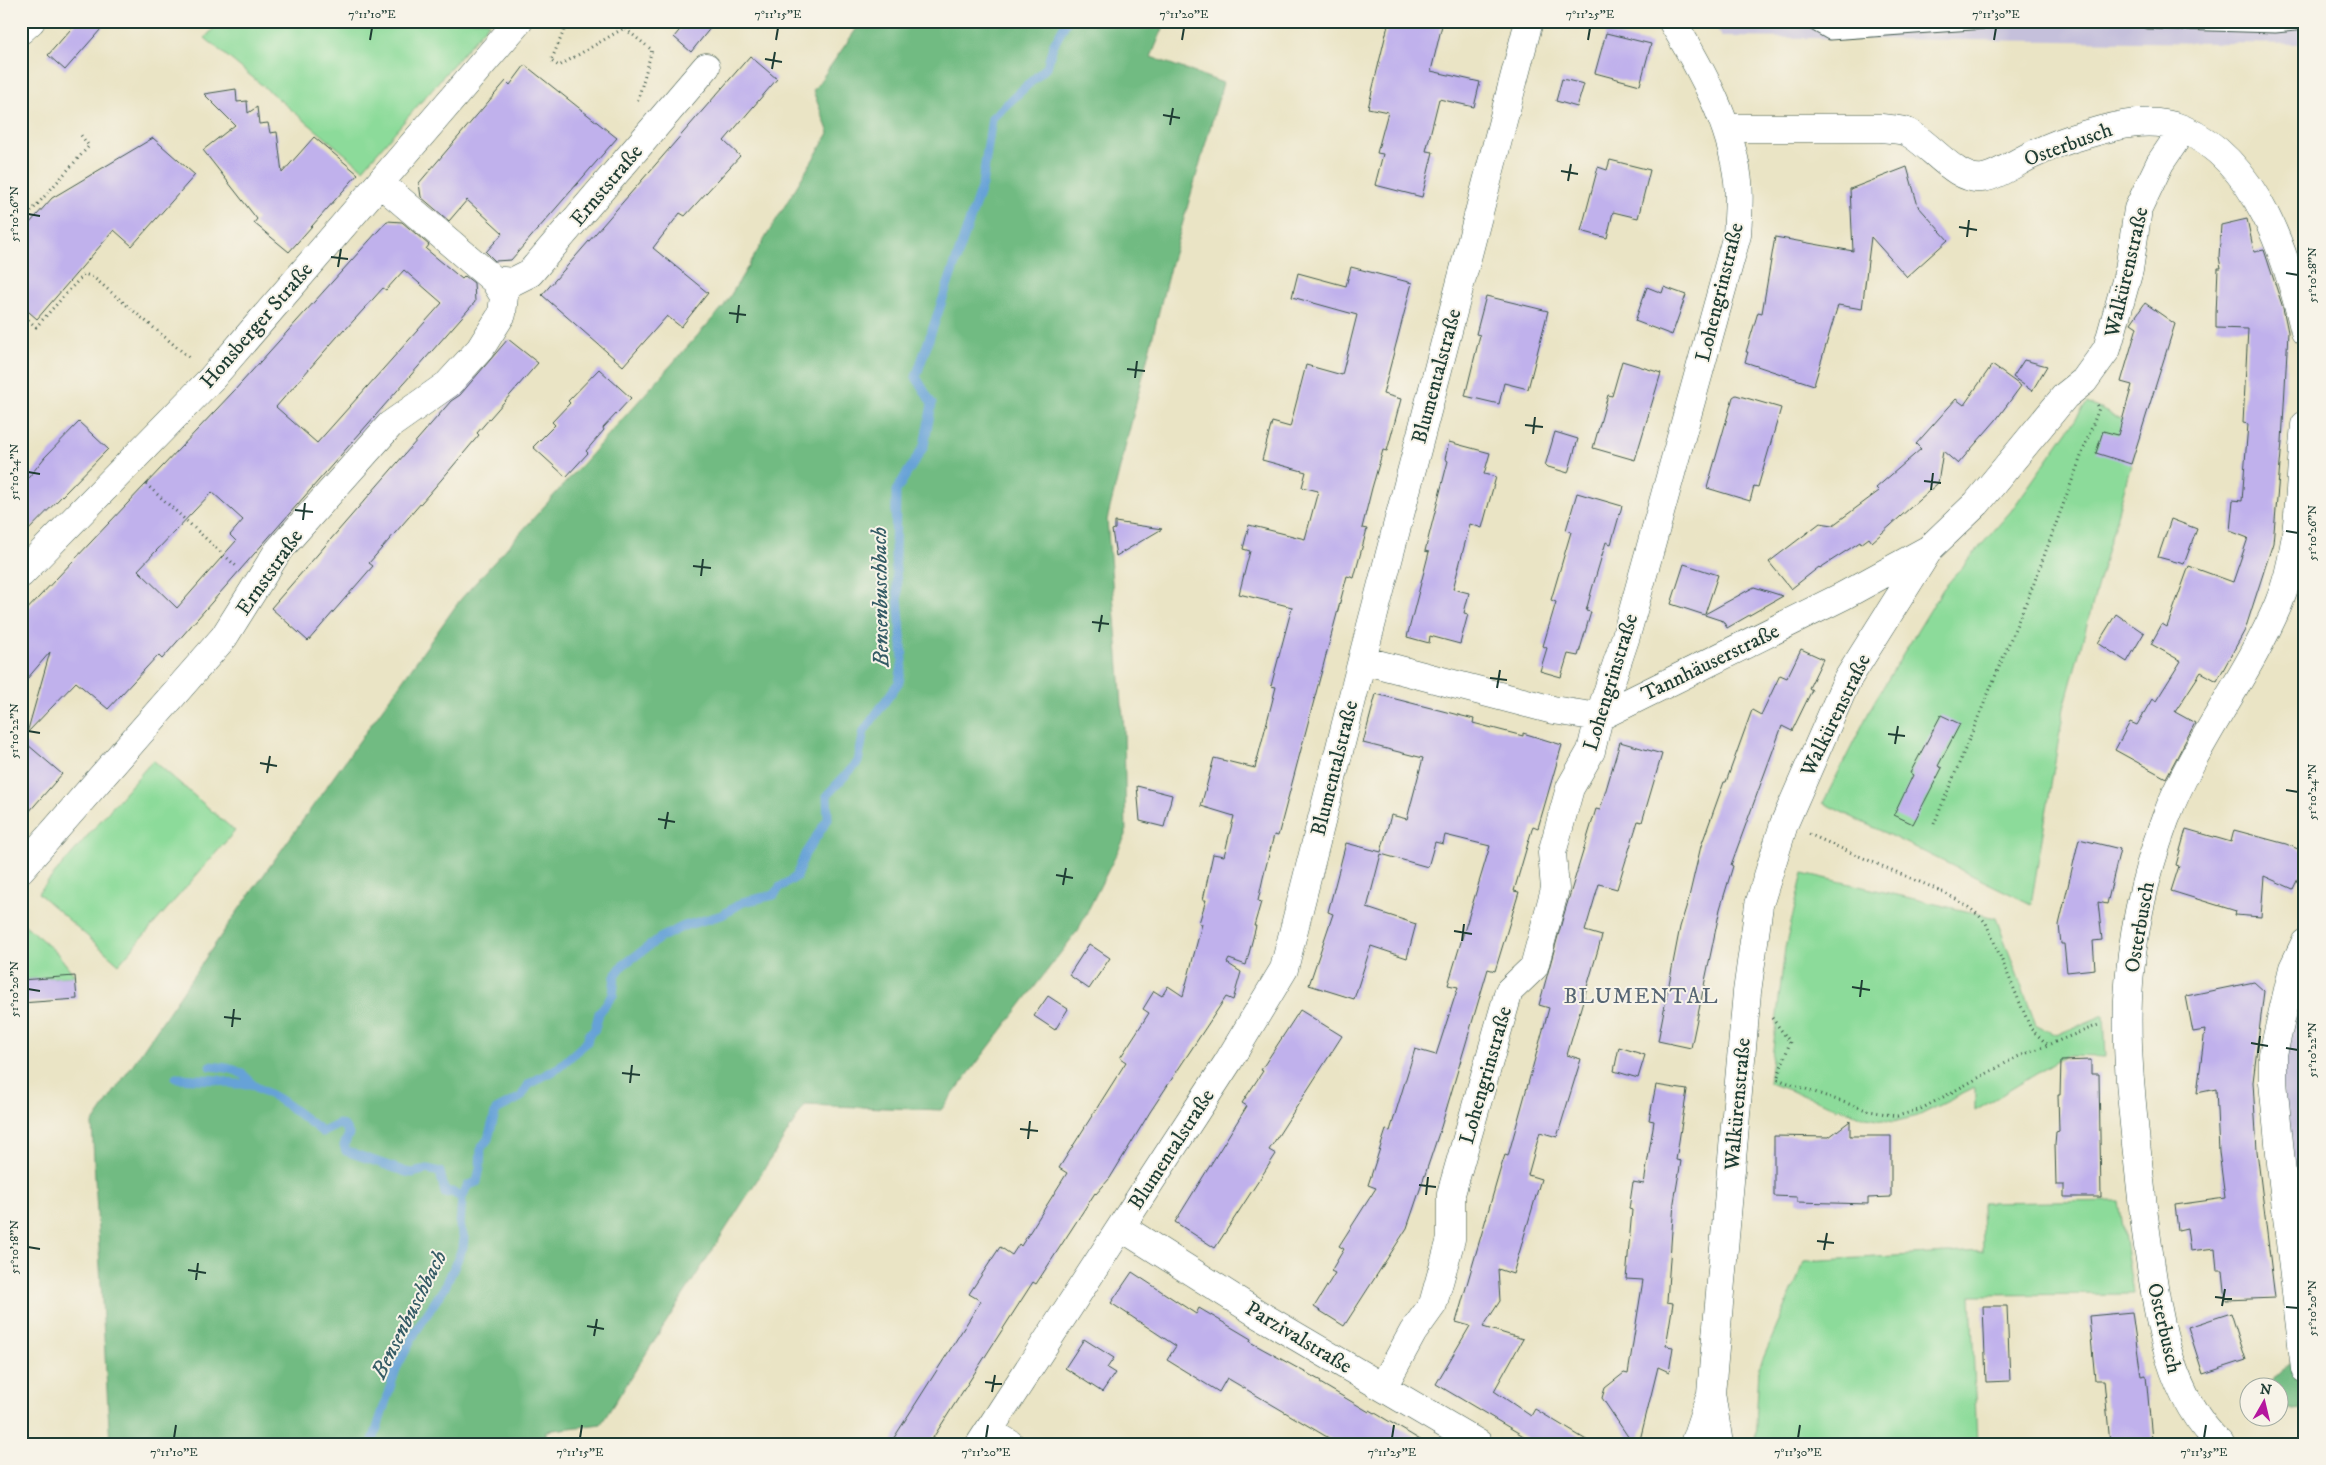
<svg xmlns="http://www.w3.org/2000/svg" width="2326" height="1465" font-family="'IM FELL DW Pica',serif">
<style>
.industrial{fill:#c5c0db}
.green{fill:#8cdb9a;stroke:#568c67}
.forest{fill:#71bb82;stroke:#487c5b}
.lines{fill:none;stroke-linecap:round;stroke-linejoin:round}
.stream{stroke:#66a2d7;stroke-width:9}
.building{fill:#c0b1ec;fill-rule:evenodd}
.service-casing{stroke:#3d564a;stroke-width:17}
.minor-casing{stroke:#3d564a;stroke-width:29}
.path{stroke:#3d564a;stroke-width:3;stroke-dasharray:1 4;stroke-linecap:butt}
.service{stroke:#fff;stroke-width:15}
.minor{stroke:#fff;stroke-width:28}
.ticks{fill:none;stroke:#1f3d34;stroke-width:2}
.labels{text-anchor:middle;stroke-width:4;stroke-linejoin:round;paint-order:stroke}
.street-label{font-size:21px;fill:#1f3d34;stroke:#f7f3e8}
.water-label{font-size:22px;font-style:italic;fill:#345b65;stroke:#f7f3e8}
.neighbourhood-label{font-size:22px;letter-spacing:1px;fill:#576674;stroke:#f7f3e8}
.neatline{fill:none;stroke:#1f3d34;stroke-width:2}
.ticks-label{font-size:12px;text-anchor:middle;fill:#1f3d34}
</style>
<rect width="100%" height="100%" fill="#f7f3e8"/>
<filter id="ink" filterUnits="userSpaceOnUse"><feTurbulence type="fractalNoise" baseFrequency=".02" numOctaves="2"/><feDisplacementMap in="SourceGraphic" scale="10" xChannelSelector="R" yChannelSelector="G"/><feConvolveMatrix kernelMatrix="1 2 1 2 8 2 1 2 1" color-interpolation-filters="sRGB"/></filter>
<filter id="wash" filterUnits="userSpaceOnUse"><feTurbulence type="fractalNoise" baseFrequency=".0096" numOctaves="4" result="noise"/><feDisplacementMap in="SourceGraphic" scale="20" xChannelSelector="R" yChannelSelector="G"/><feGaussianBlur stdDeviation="1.12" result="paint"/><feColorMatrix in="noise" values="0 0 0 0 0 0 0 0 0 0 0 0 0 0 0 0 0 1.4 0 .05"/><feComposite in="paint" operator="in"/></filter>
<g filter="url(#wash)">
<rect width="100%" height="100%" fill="#eae4c5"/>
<!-- industrial -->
<path class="industrial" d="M1713,21H2305V44L1721,37Z
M2305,962V1260L2277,1056Z"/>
<!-- green -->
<path class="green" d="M220,21H487L489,23L363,169L205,38Z
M2087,403L2141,428L2064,708L2031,904L1823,803L1874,702L1943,589L2011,511Z
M153,760L235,831L119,964L38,893Z
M1803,873L1996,918L2036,1025L2056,1035L2104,1015L2106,1057L2066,1056L1975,1111V1088L1918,1116L1893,1122L1861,1116L1769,1083L1785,948Z
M25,925L57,953L75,976L21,980V928Z
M2119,1201L2133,1294L1971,1295L1977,1444H1755L1759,1368L1805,1261L1983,1251L1982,1203Z"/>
<!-- forest -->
<path class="forest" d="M862,21H1166L1151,57L1223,83L1170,267L1107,520L1124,729L1126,835L1078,930L941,1110L805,1105L601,1424L546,1431V1444H110L92,1124L235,915L460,600L724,306L829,133L813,91Z
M2305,1348V1408L2279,1410L2278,1388H2264Z"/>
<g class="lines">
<!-- stream -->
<path class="stream" d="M210,1066C228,1068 241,1068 252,1084
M176,1078L218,1080L235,1084H252C261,1091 271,1094 280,1100C295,1110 308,1121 323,1132L339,1124L345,1127L349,1134L344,1145L346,1151L406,1172L413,1173L427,1169L440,1172L445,1193L452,1192L462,1198
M372,1444L396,1369L416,1331L446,1285L463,1247L464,1238L460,1226L462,1198L467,1186L477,1182L480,1168L481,1148L488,1139L496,1110L521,1097L529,1084L558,1068L587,1042L589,1034L595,1029L599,1013L613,995L615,976L622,966L660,938L684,926L722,915L743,902L774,895L780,887L796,877L805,854L828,819L827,795L858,762L864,731L899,682L903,660L895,558L896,491L924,446L932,404L916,377L982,185L992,118L1047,67L1053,46L1067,21"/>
</g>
<g id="blocks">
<!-- building -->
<path class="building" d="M78,21H108L65,70L48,55Z
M687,21H716L691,52L674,37Z
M1389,21H1443L1431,71L1480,82L1474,107L1439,99L1426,151L1433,152L1422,197L1375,185L1383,154L1377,153L1388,112L1368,108Z
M1606,33L1651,44L1640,85L1595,73Z
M750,56L777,79L724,141L740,156L685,216L680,213L653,248L708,293L681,327L667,316L623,366L542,295Z
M525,65L617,138L511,260L495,261L486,252L503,233L467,200L449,221L421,197L419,183L506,81L510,85Z
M1562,79L1584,84L1577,107L1556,101Z
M236,89L237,102L247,101L248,113L257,107L259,124L268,123L270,133L277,132L282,173L314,137L358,174L289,252L254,223L257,219L203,150L235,125L204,94Z
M153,138L195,175L132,246L114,230L37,319L21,305V233L52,198Z
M1610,160L1650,170L1638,218L1613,212L1607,238L1581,231L1598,167L1607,170Z
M1907,167L1918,206L1948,240L1907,277L1871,237L1862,309L1838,305L1814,385L1745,362L1748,352H1746L1758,312L1762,313L1775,237L1853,251L1850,189Z
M2247,219L2254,252L2264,250L2283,308L2288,332L2282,442L2273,543L2245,630L2217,681L2201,672L2175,712L2195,723L2166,778L2115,750L2130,722L2137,725L2152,699L2156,701L2181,661L2151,644L2162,624L2167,627L2189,566L2233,582L2248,538L2230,531L2233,500L2242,501L2248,424L2243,423L2248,329L2216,328V314L2218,268H2221L2219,257L2221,225Z
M387,221L402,222L429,245L426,249L462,279L465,276L474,283L475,302L162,659L158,655L108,709L76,682L27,733L50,652L21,686V616L233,392ZM404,270L442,303L317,443L276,407L344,329L345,330L383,288L386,290ZM212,492L243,520L230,535L236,541L177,608L138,570Z
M1351,267L1412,283L1383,394L1401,399L1387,451L1383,450L1372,488L1362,528L1367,529L1354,578L1347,576L1278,836L1274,835L1263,878L1258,901L1261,902L1254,926H1256L1246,965L1229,959L1227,963L1241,972L1233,1000L1226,997L1150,1112L1110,1178L1096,1194L1095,1193L1036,1284L1033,1282L929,1444H890L981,1301L969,1294L1000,1247L1012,1255L1019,1244L1021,1246L1067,1173L1059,1168L1126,1062L1120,1058L1149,1013L1143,1009L1154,991L1162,996L1168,986L1183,996L1202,924L1199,923L1206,900H1203L1213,854L1224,856L1234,816L1201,806L1214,758L1255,768L1276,687L1271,686L1292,607L1239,594L1250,551L1243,549L1249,525L1305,539L1318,491L1302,487L1306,472L1262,460L1272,422L1290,427L1306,365L1342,375L1357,315L1292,297L1298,273L1346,286Z
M1647,287L1662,293L1664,287L1686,295L1672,335L1635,321Z
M1486,296L1548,311L1528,389L1504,383L1499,404L1465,396L1480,335L1476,334Z
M2145,303L2175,324L2131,464L2096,453L2103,431L2118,435L2132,385L2121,382L2137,327L2131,323Z
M508,339L538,363L477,433L479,435L448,472L369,563L373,566L308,641L271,608L451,401L460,395Z
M2024,360L2047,366L2032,391L2013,377Z
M1622,361L1661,373L1635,460L1593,448L1608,395L1612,396Z
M1992,365L2021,386L1996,420L1958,464L1943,451L1938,483L1872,542L1869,538L1861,544L1860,542L1820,568L1819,567L1791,589L1769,562L1820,523L1833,525L1879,491L1876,488L1921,449L1916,444L1956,399L1964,405Z
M599,369L631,398L603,428L604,430L586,451L588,453L566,477L533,447L555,425L552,422L570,403L568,401Z
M1736,395L1781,408L1758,487L1754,486L1750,501L1707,488L1733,397Z
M79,422L108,449L21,538V487L45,457Z
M1555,432L1578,439L1568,473L1545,466Z
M1449,442L1490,453L1484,474L1496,477L1482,528L1470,524L1453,589L1469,593L1464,613L1468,614L1460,644L1430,636L1429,643L1407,637L1429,552L1425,551L1448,461L1445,459Z
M1577,493L1622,506L1611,544L1606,542L1592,589L1586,611L1591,612L1578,656L1568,654L1561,677L1540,671L1547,648L1543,646L1556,602L1551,600L1571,532L1566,530Z
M2171,519L2197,529L2184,564L2158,557Z
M1115,522L1162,529L1116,556L1112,530L1115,529Z
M1684,564L1718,575L1705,614L1754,587L1783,596L1727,628L1723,621L1671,604Z
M2116,614L2144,633L2127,662L2098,643Z
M1801,649L1823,659L1809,688L1812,690L1792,731L1782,726L1731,865L1733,866L1720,909L1691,1048L1658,1041L1680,927L1688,901L1701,846L1724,782H1726L1752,710L1761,715L1780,675L1787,678Z
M1376,694L1474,719L1473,723L1523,736V733L1562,745L1538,828L1533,826L1514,891L1519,892L1495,971L1488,969L1441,1127L1407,1228L1344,1326L1314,1307L1335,1273L1331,1271L1344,1249L1339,1246L1376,1188L1368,1185L1386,1130L1390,1131L1415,1049L1436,1055L1458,987L1448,985L1490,846L1445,835L1443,844L1435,842L1428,867L1381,854L1367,908L1416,924L1407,958L1371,946L1354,999L1309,985L1333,914L1328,912L1346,843L1381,852L1391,815L1407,819L1423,758L1363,743Z
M1941,715L1960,724L1938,766L1942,768L1913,824L1894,815L1913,775L1910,773Z
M21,739L62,774L21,821Z
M1620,742L1662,754L1642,822L1638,821L1617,889L1599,884L1585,931L1602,936L1567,1055L1581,1059L1557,1137L1540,1132L1528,1175L1541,1179L1525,1233L1513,1274L1498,1269L1500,1301L1483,1327L1523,1339L1494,1391L1531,1416L1535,1409L1593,1444H1537L1436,1384L1470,1326L1456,1322L1501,1167L1505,1155L1508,1156L1549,1008L1539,1005L1564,914L1596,809L1600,810Z
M1137,786L1172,795L1164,827L1140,821Z
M2186,829L2231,842L2234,830L2286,844L2305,852V864L2293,889L2264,876L2261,917L2235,915L2236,911L2171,891L2179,866L2176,865Z
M2079,839L2120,849L2107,904L2098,902L2102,940L2093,941L2095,969L2067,972L2064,944H2061L2059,925Z
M1089,944L1110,958L1089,989L1069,975Z
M75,976L77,999L21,1003V980Z
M2254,982L2264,991L2253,1082L2257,1151L2275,1298L2226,1300L2223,1271H2217L2215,1248L2190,1251L2187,1228L2178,1230L2175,1205L2225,1198L2219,1152L2216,1089L2197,1093L2205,1030L2193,1032L2186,996Z
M1048,996L1068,1009L1055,1030L1034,1016Z
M1300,1010L1342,1036L1269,1150L1276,1154L1215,1248L1175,1222L1247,1106L1242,1103L1263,1071L1261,1070Z
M1619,1047L1645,1055L1638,1078L1614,1071Z
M2091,1060V1074H2099L2101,1197H2064V1185H2056L2055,1144L2056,1132L2059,1131L2058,1095H2060L2061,1061Z
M1656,1085L1687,1090L1676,1160L1681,1161L1674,1202L1667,1302L1673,1303L1666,1346L1673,1347L1669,1372L1658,1367L1639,1444H1633L1602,1398L1605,1388L1624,1373L1628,1374L1643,1280L1626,1279L1632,1210L1629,1209L1633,1182L1644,1184L1654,1121L1649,1120Z
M1850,1121V1136H1891V1197L1868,1198V1204L1797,1202V1197L1774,1196V1136L1829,1137Z
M1132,1272L1196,1314L1199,1308L1251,1339L1250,1342L1321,1381L1320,1383L1369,1412L1370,1410L1427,1444H1339L1227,1378L1219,1392L1167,1360L1176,1346L1111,1303Z
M1983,1306H2007L2010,1381L1986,1382Z
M2132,1312L2141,1376L2146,1375L2152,1440L2110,1444L2104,1380H2095L2089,1316Z
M2231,1313L2246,1360L2203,1374L2188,1327Z
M1084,1339L1114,1358L1107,1368L1115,1373L1102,1392L1065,1368Z"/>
</g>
</g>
<g filter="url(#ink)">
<use href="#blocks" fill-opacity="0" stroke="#3d564a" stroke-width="1"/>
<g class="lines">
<defs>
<path id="service" d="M1811,21L1830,32L1986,21
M2148,21L2275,25L2305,22"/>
<path id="minor" d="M21,30L31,21
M1726,128H1881C1889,129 1900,129 1907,132C1930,143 1956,182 1983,178C1997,176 2020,160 2034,154C2050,146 2069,139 2087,134C2117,125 2152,116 2183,129C2258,161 2288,260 2305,332
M494,280L512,282L530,273L706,67
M21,574L212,378L519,21
M1362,660L1553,710L1599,717L1843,596L1929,549
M21,869L224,637L278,551L390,425L448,384L480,349L502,314L504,296L494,280L380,183
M2305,943L2293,968L2273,1054V1082L2283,1183L2305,1369
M1121,1227L1260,1315L1479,1444
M1383,1387L1413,1332L1433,1304L1451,1239V1194L1509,991L1534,967L1555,889L1552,853L1570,788L1591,751L1599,717L1626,636L1737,235C1738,217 1740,199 1738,181C1731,123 1702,71 1672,21
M989,1431L1010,1444
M980,1444L1228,1062L1284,969L1362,660L1529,21
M1694,1444L1709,1399
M1719,1444L1711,1393L1747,992L1759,905L1784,824L1847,680L1930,548L1977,503L2065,396L2084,381L2107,349L2129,270L2138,209L2160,163L2183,129
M2220,1444C2167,1394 2158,1314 2148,1246C2143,1212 2140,1178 2136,1144C2131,1096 2126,1047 2128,999C2131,938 2144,877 2165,820C2193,744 2246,680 2278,605C2301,552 2299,482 2305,425"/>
</defs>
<!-- service casing -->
<use href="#service" class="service-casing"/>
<!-- minor casing -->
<use href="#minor" class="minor-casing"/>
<!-- path -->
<path class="path" d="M568,21L551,61L559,66L624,28L652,50L637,103
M21,223L89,146L80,134
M21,313L36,327L84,274L93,277L191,359
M146,484L236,566
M1934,824L2034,583L2099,408L2097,404
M1809,834C1840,848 1870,861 1901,874C1931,887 1964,898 1986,923L2031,1029L2047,1044
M1772,1018L1790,1042L1777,1079L1869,1111L1897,1116L1919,1110L2017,1057L2101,1024"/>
<!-- service -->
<use href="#service" class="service"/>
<!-- minor -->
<use href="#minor" class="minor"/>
</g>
</g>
<!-- ticks -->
<path class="ticks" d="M370,40L372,28M776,40L778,28M1182,40L1184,28M1588,40L1590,28M1994,40L1996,28M765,59L782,62M772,69L775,52M1163,115L1180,118M1170,125L1173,108M1561,171L1578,174M1568,181L1571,164M28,214L40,216M1959,227L1977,230M1967,237L1969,220M331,257L348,259M338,267L341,249M2286,273L2298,275M729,313L746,315M737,323L739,305M1127,369L1145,371M1135,378L1137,361M1525,425L1543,427M1533,434L1535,417M28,472L40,474M1924,481L1941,483M1931,490L1933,473M295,510L313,512M303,520L305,503M2286,531L2298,533M693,566L711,568M701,576L703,559M1092,622L1109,624M1099,632L1102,615M1490,678L1507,680M1497,688L1500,670M28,731L40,733M1888,734L1905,736M1895,744L1898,726M260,763L277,766M267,773L270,756M2286,790L2298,792M658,819L675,822M665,829L668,812M1056,875L1073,878M1063,885L1066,868M1454,931L1472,934M1462,941L1464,924M1852,987L1870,990M28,989L40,991M1860,997L1862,980M224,1017L241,1019M232,1027L234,1009M2251,1043L2268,1046M2286,1048L2298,1050M2258,1053L2260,1036M622,1073L640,1075M630,1083L632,1065M1020,1129L1038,1131M1028,1139L1030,1121M1419,1185L1436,1187M1426,1195L1428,1177M1817,1241L1834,1243M28,1247L40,1249M1824,1250L1827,1233M188,1270L206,1273M196,1280L198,1263M2215,1297L2232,1299M2222,1306L2225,1289M2286,1307L2298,1308M587,1326L604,1329M594,1336L597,1319M985,1382L1002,1384M992,1392L995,1375M174,1438L176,1425M580,1438L582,1425M986,1438L988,1425M1392,1438L1394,1425M1798,1438L1800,1425M2204,1438L2206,1425"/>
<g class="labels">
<!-- street labels -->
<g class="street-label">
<text transform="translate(2068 144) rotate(-20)" y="7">Osterbusch</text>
<text transform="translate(606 185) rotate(-50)" y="7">Ernststraße</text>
<text transform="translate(2126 272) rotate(-77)" y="7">Walkürenstraße</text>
<text transform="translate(1719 292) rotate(-76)" y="7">Lohengrinstraße</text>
<text transform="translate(256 325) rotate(-49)" y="7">Honsberger Straße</text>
<text transform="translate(1436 376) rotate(-75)" y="7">Blumentalstraße</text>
<text transform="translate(269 572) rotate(-55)" y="7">Ernststraße</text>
<text transform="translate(1710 662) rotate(-26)" y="7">Tannhäuserstraße</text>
<text transform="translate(1610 682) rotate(-73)" y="7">Lohengrinstraße</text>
<text transform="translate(1835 715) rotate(-64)" y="7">Walkürenstraße</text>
<text transform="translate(1334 768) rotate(-76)" y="7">Blumentalstraße</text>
<text transform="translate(2139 927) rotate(-80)" y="7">Osterbusch</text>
<text transform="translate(1485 1075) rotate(-74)" y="7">Lohengrinstraße</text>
<text transform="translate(1737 1104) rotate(-85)" y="7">Walkürenstraße</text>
<text transform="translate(1171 1149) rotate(-57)" y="7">Blumentalstraße</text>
<text transform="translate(2165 1328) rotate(77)" y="7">Osterbusch</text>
<text transform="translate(1299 1337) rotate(31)" y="7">Parzivalstraße</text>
</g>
<!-- water labels -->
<g class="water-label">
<text transform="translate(879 597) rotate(-91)" y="8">Bensenbuschbach</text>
<text transform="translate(408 1314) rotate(-63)" y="8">Bensenbuschbach</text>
</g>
<!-- neighbourhood labels -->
<g class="neighbourhood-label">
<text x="1641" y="1003">BLUMENTAL</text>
</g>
</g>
<!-- margin -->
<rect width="2326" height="1465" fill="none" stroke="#f7f3e8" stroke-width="55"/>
<!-- north arrow -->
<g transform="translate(2264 1402) rotate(8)"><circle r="24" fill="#f7f3e8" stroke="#a1aaa0"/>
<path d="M0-4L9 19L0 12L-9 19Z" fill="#b5179e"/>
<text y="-8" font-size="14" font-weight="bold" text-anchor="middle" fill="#1f3d34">N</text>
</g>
<rect x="28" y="28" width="2270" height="1410" class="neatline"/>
<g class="ticks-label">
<text x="372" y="18">7°11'10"E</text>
<text x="778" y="18">7°11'15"E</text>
<text x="1184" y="18">7°11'20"E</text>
<text x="1590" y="18">7°11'25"E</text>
<text x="1996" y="18">7°11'30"E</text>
<text transform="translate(14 214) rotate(-90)" y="4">51°10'26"N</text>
<text transform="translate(2312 275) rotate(-90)" y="4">51°10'28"N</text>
<text transform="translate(14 472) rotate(-90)" y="4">51°10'24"N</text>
<text transform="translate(2312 533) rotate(-90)" y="4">51°10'26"N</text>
<text transform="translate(14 731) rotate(-90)" y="4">51°10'22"N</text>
<text transform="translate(2312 792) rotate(-90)" y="4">51°10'24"N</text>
<text transform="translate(14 989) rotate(-90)" y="4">51°10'20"N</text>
<text transform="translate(2312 1050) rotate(-90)" y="4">51°10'22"N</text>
<text transform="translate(14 1247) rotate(-90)" y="4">51°10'18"N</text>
<text transform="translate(2312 1308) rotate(-90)" y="4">51°10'20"N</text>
<text x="174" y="1456">7°11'10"E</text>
<text x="580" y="1456">7°11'15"E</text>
<text x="986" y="1456">7°11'20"E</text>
<text x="1392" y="1456">7°11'25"E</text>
<text x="1798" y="1456">7°11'30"E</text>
<text x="2204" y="1456">7°11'35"E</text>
</g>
</svg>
